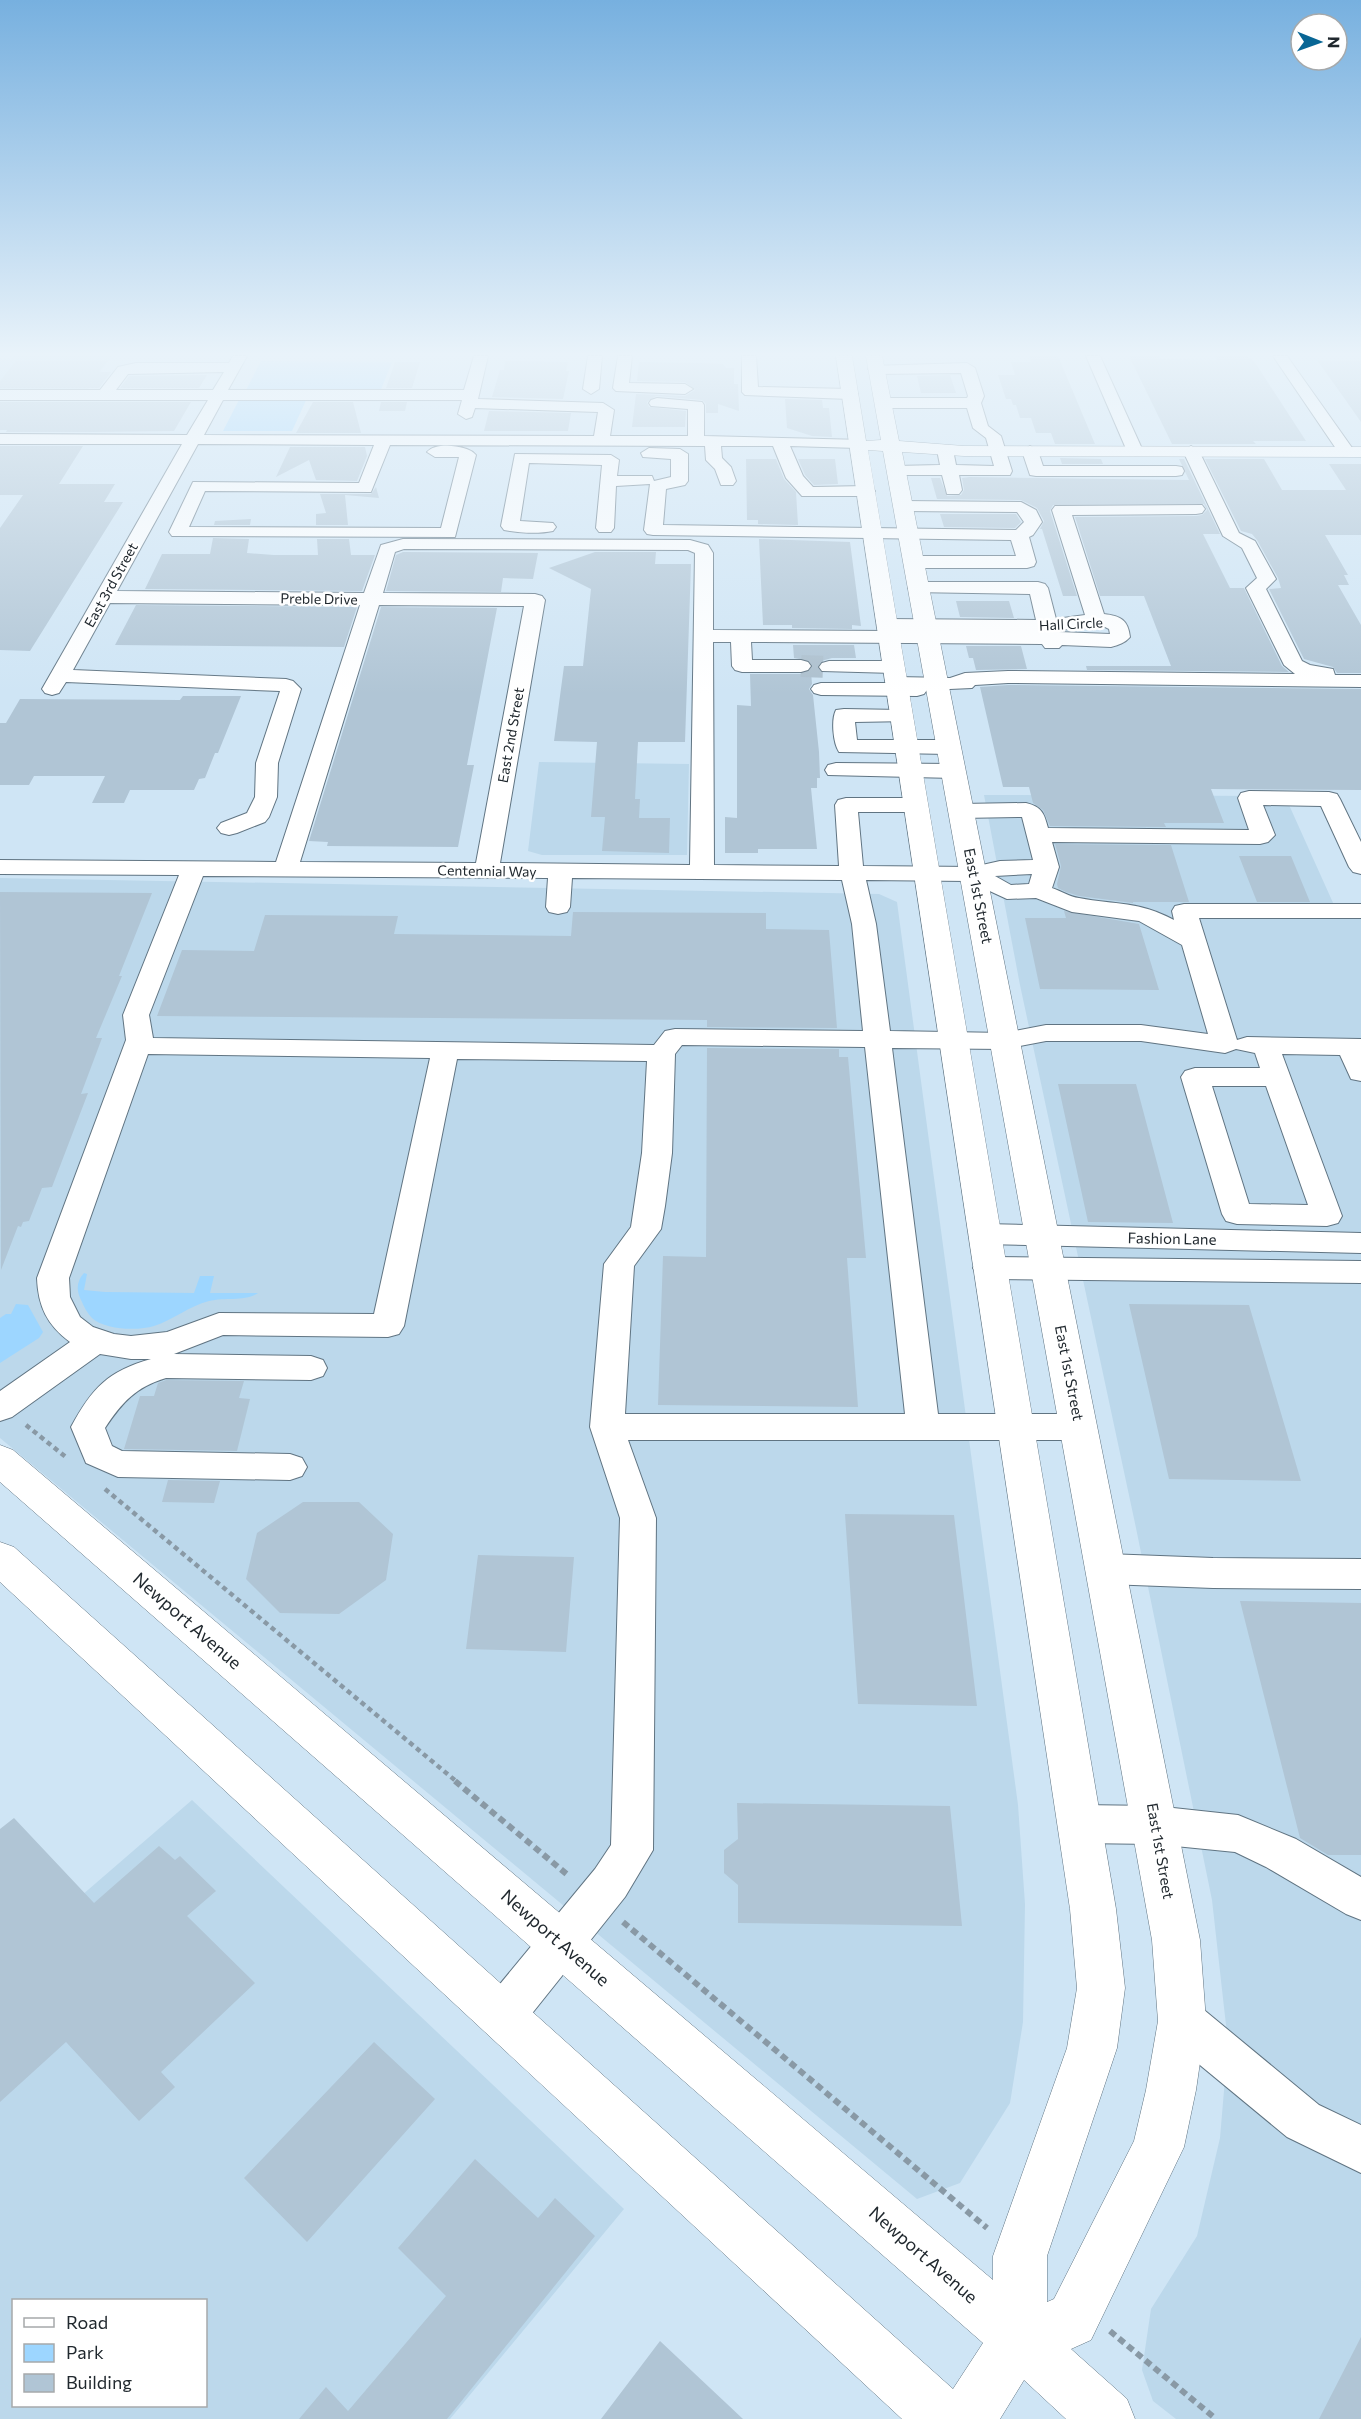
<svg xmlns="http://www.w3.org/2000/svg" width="1361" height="2419" font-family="Commissioner,sans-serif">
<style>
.built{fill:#bcd8eb;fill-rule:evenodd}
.green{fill:#9dd6ff}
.building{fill:#b0c5d5}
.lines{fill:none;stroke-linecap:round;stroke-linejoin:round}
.minor-tunnel{stroke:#acbfcd;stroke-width:22;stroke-dasharray:22 10;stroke-linecap:butt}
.minor-casing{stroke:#607482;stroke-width:2}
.major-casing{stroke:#607482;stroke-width:1}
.path-far1{stroke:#8999a5;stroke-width:4.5;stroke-dasharray:5 4;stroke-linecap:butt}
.path{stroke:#8999a5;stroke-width:6;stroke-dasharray:7 4.5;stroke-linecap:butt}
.minor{fill:#fff;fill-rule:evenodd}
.major{fill:#fff;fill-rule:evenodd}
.labels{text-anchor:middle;stroke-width:5;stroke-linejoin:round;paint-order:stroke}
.far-street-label{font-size:14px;fill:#20282e;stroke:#fff}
.street-label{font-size:15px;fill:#20282e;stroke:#fff}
.near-street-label{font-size:18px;fill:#20282e;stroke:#fff}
</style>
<rect width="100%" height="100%" fill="#cfe5f5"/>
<!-- built -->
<path class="built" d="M14,356H112L85,393L0,392V359L11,360Z
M539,762L689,764L687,855H542L528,851Z
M984,795L1285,796L1334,905L1361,907V2419H1176L1153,2401L1142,2370L1151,2309L1197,2236L1220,2138L1228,2043L1212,1900L1136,1528L1020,985Z
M0,878L879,894L897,902L1018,1805L1025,1904L1023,2022L1010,2103L960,2183L917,2199L0,1438Z
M192,1800L624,2209L450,2419H0V1966ZM14,2300H206V2406H14Z"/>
<!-- green -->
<path class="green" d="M261,361L392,362L380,392H245Z
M241,396H308L292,431H223Z
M84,1273L87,1274L84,1290L105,1292L194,1293L200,1276H214L210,1293H258C245,1302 225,1297 209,1301C189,1306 173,1320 154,1326C138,1331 105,1330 92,1318C88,1314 84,1307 82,1302C76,1291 76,1282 84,1273Z
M16,1304L28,1305L43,1332L39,1338L0,1363V1318L6,1314H11Z"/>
<!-- building -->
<path class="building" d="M1029,356H1058L1095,444H1055L1051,433H1036L1031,418H1020L1016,405H1013L1011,399H1006L998,375H1015L1011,362H1031Z
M1129,356H1159L1160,359L1217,360L1215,356H1247L1254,361L1306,441H1253L1256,444H1172Z
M1317,360L1361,361V422L1342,395Z
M16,361H107L99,372H111L99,388H0V381Z
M505,361L568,362L566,371H569L563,399L492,397L500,370H504Z
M395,362H420L412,388H386Z
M639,362L702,363L723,364L726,368H734V384H738L739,411L718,404V413H706V404L702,400L656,396L647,402L649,407L686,411L685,427H632L636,394L685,396L695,390L685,382L637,381Z
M207,375L199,388H120L129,376Z
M950,375L956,393H921L917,376Z
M785,399L822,400L823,408H829L832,437L812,436L787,428Z
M0,402H191L174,431L92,432H6L7,430H0Z
M313,402H353L361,433H296Z
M381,402H407L405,411H379Z
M489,411L571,413L568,431H484Z
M0,446H83L59,484H115L104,502H123L30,651L0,650V528L23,495H0Z
M290,447H365L367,456L357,481L316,480L309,460L276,477Z
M1060,458L1101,459L1103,464H1062Z
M746,459H776L784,479L796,492L798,525L758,524V520H747Z
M798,459H835L838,484L814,485L805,475Z
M1179,459H1184L1220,534H1203L1230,588H1244L1282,666L1289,672L1087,670L1086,666H1171L1144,596H1100L1075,517L1196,516L1202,515L1207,510L1204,504L1053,505L1050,511L1077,596H1063L1042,529H1040L1044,521L1037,508L1021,500L937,499L931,478H940L947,496L961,495L964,490L962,478L970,477L1189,480Z
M1205,459H1264L1282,490H1346L1329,464H1361V535H1325L1348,575H1344L1349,585H1338L1361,625V673H1337L1333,667L1304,659L1269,589L1281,588L1278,578L1257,540L1252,534L1241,531Z
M376,487L379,498L345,495L348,525H316V514L326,513L320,494H371Z
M940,514H1016L1021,522L1015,528L944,527Z
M251,519L250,525H214L215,521Z
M213,538L249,539L247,553L274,555H318L317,539H349L351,555H375L362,591L145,589L162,554H210Z
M759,539L850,542L861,626L852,625V629L792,628V625H763Z
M403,552L538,553L533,579L503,578L501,592L386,591L396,555Z
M595,552H656L655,564H691L685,742H638L635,799H640L639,818H670L669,853L602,851L605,817H591L597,742L554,741L564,666H583L591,589L549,568Z
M956,601H1009L1014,618L960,617Z
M136,605L357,607L344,647L115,645Z
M381,607L497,608L467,765H474L458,847L327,846L328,842L309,841Z
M793,645H854L856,658H832L821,661L817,667L820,672H811L812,684L809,689L813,695L819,752L820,778H817V788H811L817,849H758V853H725V817L737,818V705L751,706L750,674H801L810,671L813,666L810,661L794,658Z
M966,646H1021L1027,669L976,670L973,658H969Z
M1008,685L1361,689V790L1211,789L1224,823H1164L1166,827L1050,826L1043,810L1033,803L1029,787H1003L980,687Z
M183,696H241L218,753H215L205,778L199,779L194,790H130L124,803H92L105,776H34L29,785H0V723H6L20,699L180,700Z
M1055,844L1171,845L1189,902H1133V903L1079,896L1066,892L1058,888L1057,884L1061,866Z
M1239,856H1291L1310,902H1257Z
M0,892L152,893L119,976H122L96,1038H102L81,1094L88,1093L52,1187L42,1188L29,1221L23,1222L21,1227L18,1226L1,1270Z
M1064,911L1139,924L1159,990L1040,989L1025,918H1066Z
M573,912L766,913V929L829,930L837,1028L707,1027V1020L157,1016L182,950L254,951L265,915L398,916L394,934L571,936Z
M707,1048L839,1049V1057H848L866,1258H847L858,1407L658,1405L663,1256L706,1257Z
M1058,1084H1136L1173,1223L1088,1222Z
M1129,1304L1249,1305L1301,1481L1169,1479Z
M166,1380L244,1381L239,1398L250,1399L237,1451L124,1449L140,1396H154L158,1383Z
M168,1480L220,1481L214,1503L162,1502Z
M303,1502H359L393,1534L386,1580L339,1614L280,1613L246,1579L257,1533Z
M845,1514L954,1515L977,1706L858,1704Z
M478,1555L574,1557L566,1652L466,1649Z
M1240,1601L1361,1603V1855H1328L1300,1838Z
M737,1803L950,1806L962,1926L738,1923V1885L724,1873V1850L738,1839Z
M14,1818L94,1903L159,1846L175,1860L180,1856L216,1891L187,1916L255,1983L161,2072L175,2087L139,2121L66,2042L0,2102V1829Z
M374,2042L435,2099L307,2242L244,2178Z
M475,2159L538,2218L555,2198L595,2236L447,2419H299L326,2387L348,2411L446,2296L398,2248Z
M1361,2337V2419H1319Z
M660,2341L743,2419H601Z"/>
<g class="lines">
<!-- minor-tunnel -->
<path class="minor-tunnel" d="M801,666L829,667"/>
<defs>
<path id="minor" d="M233,356H247L228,390H464L474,356H488L478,399L603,403L614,410L610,436H688V409L651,406L649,403L651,400L657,398L702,402L704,405V436L864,440L866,443L858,448L790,446L803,476L813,487L866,486L872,487L875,491L872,495L866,496H802L786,478L773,446H721L722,458L731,467L736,481L733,485H721L715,469L706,460L705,446L390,445L371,492L205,491L189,527L441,528L459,457H435L427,452C435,442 468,445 476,455L455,537L172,536L169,532L193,482L359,483L374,445L198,444L117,591L364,593L381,545L403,539L690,540L708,545L713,553V630L1039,632L887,631L880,629L877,625L880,621L887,619L1036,620L1030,594L911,592L908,588L911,584L918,582H1038L1045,584L1048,588L1056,619L1085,615L1052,510L1055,506L1202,505L1205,509L1202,513L1196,514L1072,515L1104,614C1121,616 1128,620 1130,637C1125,643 1118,645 1111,647L1062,645L1059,648H1045L1042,644L751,642L752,660H801L808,662L811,666L808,670L801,672H742L735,670L732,666L731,642H713L714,865L839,866L835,805L838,800L846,798H915L923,800L926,805L923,810L915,812H858L863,866L973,867L1000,861L1033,860L1022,817L961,818L953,816L950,811L953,806L961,804L1026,803C1042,807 1044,813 1048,828L1249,830L1238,798L1241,793L1249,791L1329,792L1337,794L1340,799L1361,842V874L1353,872L1349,867L1321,806L1263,805L1275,835L1268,842L1260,844L1052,842L1059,867L1052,888C1061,891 1070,897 1079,898C1116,905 1139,901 1174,920L1172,911L1175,906L1184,904H1361V918H1199L1237,1040L1247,1037L1361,1039V1081L1351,1079L1340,1055L1282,1054L1342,1216L1338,1223L1327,1226L1237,1224L1226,1221L1222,1214L1181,1077L1185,1071L1195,1068H1260L1255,1053L1236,1049L1225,1053L1141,1041H1046L1005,1049L892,1048L938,1414H1079L1091,1418L1096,1427L1091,1436L1079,1440H628L656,1518L653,1850L625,1897L518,2031L502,2038L486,2031L480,2016L486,2001L595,1869L611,1845L620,1518L590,1427L604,1264L631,1227L642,1153L647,1061L457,1059L404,1326L399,1334L388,1337L223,1335L174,1354L311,1356L323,1360L327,1368L323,1376L311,1380L166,1378C136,1387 122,1402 105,1428L112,1446L122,1451L290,1454L302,1458L307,1467L302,1476L290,1480L118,1477L86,1463L71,1427C92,1388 108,1371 151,1359H131L100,1354L12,1417L0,1421V1391L70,1342C47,1325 38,1306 37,1278L126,1040L123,1015L179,875L0,874V860L276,862L360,605L110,603L73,670L286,679L293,681L301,689L278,763L277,797L269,817L265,822L237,833L229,835L221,833L217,828L221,823L247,813L255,797L256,763L280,691L66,682L59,693L52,695L45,693L42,689L182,444H0V434L187,435L208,400H0V390H100L118,367L136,363H229ZM224,372L213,390H116L128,374ZM223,400H462L458,414L466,419L472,417L475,408L598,412L594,436L204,435ZM404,549L688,550L695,553L690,865L500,863L545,600L542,596L535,594L383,593L395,552ZM379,605L524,606L476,863L300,862ZM1103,626L1109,629L1110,634L1059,632V630ZM1032,874L1029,884L1011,885L995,876ZM203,876L548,878L546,907L549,912L558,914L567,912L570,907L572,878L842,880L852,924L863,1031L675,1029L665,1031L654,1045L153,1038L149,1015ZM866,880L968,881L1007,899L1036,898L1072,912L1139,921L1182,945L1208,1034L1141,1025H1046L1005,1033L890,1031L876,924ZM682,1045L865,1047L905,1414H625L634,1266L661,1229L665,1206L672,1153L675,1054ZM148,1054L430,1058L374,1314L219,1313L167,1332L131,1336L114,1334L93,1327L80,1317L70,1297L69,1278ZM1212,1086H1266L1308,1205L1249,1204Z
M588,356H602L599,389L591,394L583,389Z
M618,356H632L629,383L685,384L693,389L685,394L616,391L613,388Z
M742,356H756L758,387L850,389L858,394L850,399L745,395L742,392Z
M1086,356H1100L1143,451L1141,455L1135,456L1127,451Z
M1273,356H1287L1355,452L1353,456H1341Z
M967,363L975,368L984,396L981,403L988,426L1001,436L1012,471L1010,475H959L962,490L959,494H947L942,475H890L888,471L890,467L896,466L940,465L937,450L945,445L953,450L956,465L994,466L986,438L973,428L967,408H883L875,403L883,398H967L968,396L961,373L876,374L868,369L871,366Z
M1030,446L1038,451L1043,466H1176L1182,467L1184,471L1182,475L1176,476H1036L1030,475L1022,451Z
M1191,446L1199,451L1239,533L1255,541L1276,579L1266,589L1302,661L1310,665L1333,669L1335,675H1361V687L1008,683L975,685L972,688L927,690L924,694L917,696L821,695L814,693L811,689L814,685L821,683H886L889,679L896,677L950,678L965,673L1008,671L1295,674L1284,665L1246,588L1257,578L1242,548L1223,536L1183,451Z
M649,448L680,449L688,454V481L685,485L666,489L663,525L1016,530L1024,522L1017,512L903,511L897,510L894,506L897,502L903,501L1021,502L1036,510L1042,522L1033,535L1029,537L1036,562L1034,566L1027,568H914L907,566L905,562L907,558L914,556H1016L1011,540L653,535L647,534L644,530L650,484L616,486L614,528L611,532H599L596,528L602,465L529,463L520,521L553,523L556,527L553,531C539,534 518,533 504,530L501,526L515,454L611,455L619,460L617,476H652L654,481L671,477V459L643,457L641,453Z
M829,661H894L901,663L904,667L901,671L894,673L822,671L819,667L822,663Z
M844,709L901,710L909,711L912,716L909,721L855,722L857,740H949L957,742L960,747L957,752L949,754L839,752C833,743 831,719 836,710Z
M836,763L954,764L962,766L965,771L962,776L954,778L828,775L825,770L828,765Z
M984,1224L1361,1233V1253L984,1244L973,1241L969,1234L973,1227Z
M989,1257L1361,1261V1283L989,1279L978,1276L973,1268L978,1260Z
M1107,1554L1213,1558L1361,1559V1589L1213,1588L1107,1584L1094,1579L1089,1569L1094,1559Z
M1079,1805L1155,1806L1238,1815L1296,1839L1361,1877V1920L1346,1914L1266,1867L1235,1852L1155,1844L1079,1843L1065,1837L1059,1824L1065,1811Z
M1182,1999L1198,2005L1319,2105L1361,2125V2173L1287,2137L1166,2037L1160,2021L1166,2005Z"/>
<path id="major" d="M836,356H852L866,441L881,440L866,356H882L899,441L964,446L1361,447V457L964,456L902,452L1200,1940L1206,2021L1196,2090L1184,2147L1091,2340L1071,2349L1127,2399L1135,2419H1066L1024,2380L1000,2419H902L0,1582V1542L14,1547L953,2389L983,2343L0,1482V1445L13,1450L993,2280V2256L1067,2048L1077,1988L1070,1909ZM868,450L883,451L1152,1940L1158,2021L1146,2090L1134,2141L1054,2299L1047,2302V2256L1117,2048L1125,1988L1116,1909Z"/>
</defs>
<!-- minor casing -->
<use href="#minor" class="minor-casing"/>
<!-- major casing -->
<use href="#major" class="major-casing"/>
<!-- path-far1 -->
<path class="path-far1" d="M26,1425L67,1458
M105,1489L457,1782"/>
<!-- path -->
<path class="path" d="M455,1781L569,1876
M623,1922L987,2228
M1110,2331L1216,2419"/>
<!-- minor -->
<use href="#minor" class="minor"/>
<!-- major -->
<use href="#major" class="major"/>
</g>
<!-- sky -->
<linearGradient id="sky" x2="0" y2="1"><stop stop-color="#77b0df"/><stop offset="0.51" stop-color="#e9f3fa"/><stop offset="1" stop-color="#e9f3fa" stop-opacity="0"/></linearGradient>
<rect width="1361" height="694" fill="url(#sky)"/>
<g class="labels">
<!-- far-street labels -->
<g class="far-street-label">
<text transform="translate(111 585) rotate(-61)" y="5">East 3rd Street</text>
<text transform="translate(319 599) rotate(1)" y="5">Preble Drive</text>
<text transform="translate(1071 624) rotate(-3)" y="5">Hall Circle</text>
<text transform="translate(511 735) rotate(-80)" y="5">East 2nd Street</text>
<text transform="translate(487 871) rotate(1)" y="5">Centennial Way</text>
</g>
<!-- street labels -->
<g class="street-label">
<text transform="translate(978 896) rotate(79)" y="5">East 1st Street</text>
<text transform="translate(1172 1239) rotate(1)" y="5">Fashion Lane</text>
<text transform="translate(1069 1373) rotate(79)" y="5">East 1st Street</text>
<text transform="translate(1160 1851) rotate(80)" y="5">East 1st Street</text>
</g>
<!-- near-street labels -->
<g class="near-street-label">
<text transform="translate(187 1621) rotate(41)" y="6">Newport Avenue</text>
<text transform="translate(555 1938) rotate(41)" y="6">Newport Avenue</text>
<text transform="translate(923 2255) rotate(41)" y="6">Newport Avenue</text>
</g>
</g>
<!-- legend -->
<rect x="12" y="2299" width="195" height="108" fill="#ffffff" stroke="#a6a9ab" stroke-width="1.5"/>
<rect x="24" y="2318" width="30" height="9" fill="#ffffff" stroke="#a6a9ab" stroke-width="1.5"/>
<text x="66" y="2329" font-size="18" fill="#20282e">Road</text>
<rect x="24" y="2344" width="30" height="18" fill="#9dd6ff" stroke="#a6a9ab" stroke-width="1.5"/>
<text x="66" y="2359" font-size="18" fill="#20282e">Park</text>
<rect x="24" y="2374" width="30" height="18" fill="#b0c5d5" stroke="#a6a9ab" stroke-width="1.5"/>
<text x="66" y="2389" font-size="18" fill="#20282e">Building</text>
<!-- north arrow -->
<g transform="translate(1319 42) rotate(91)"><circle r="28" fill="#ffffff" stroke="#a6a9ab" stroke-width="1.5"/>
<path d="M0-4.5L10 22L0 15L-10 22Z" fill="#086695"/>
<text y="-9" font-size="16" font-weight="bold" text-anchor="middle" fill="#20282e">N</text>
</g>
</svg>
